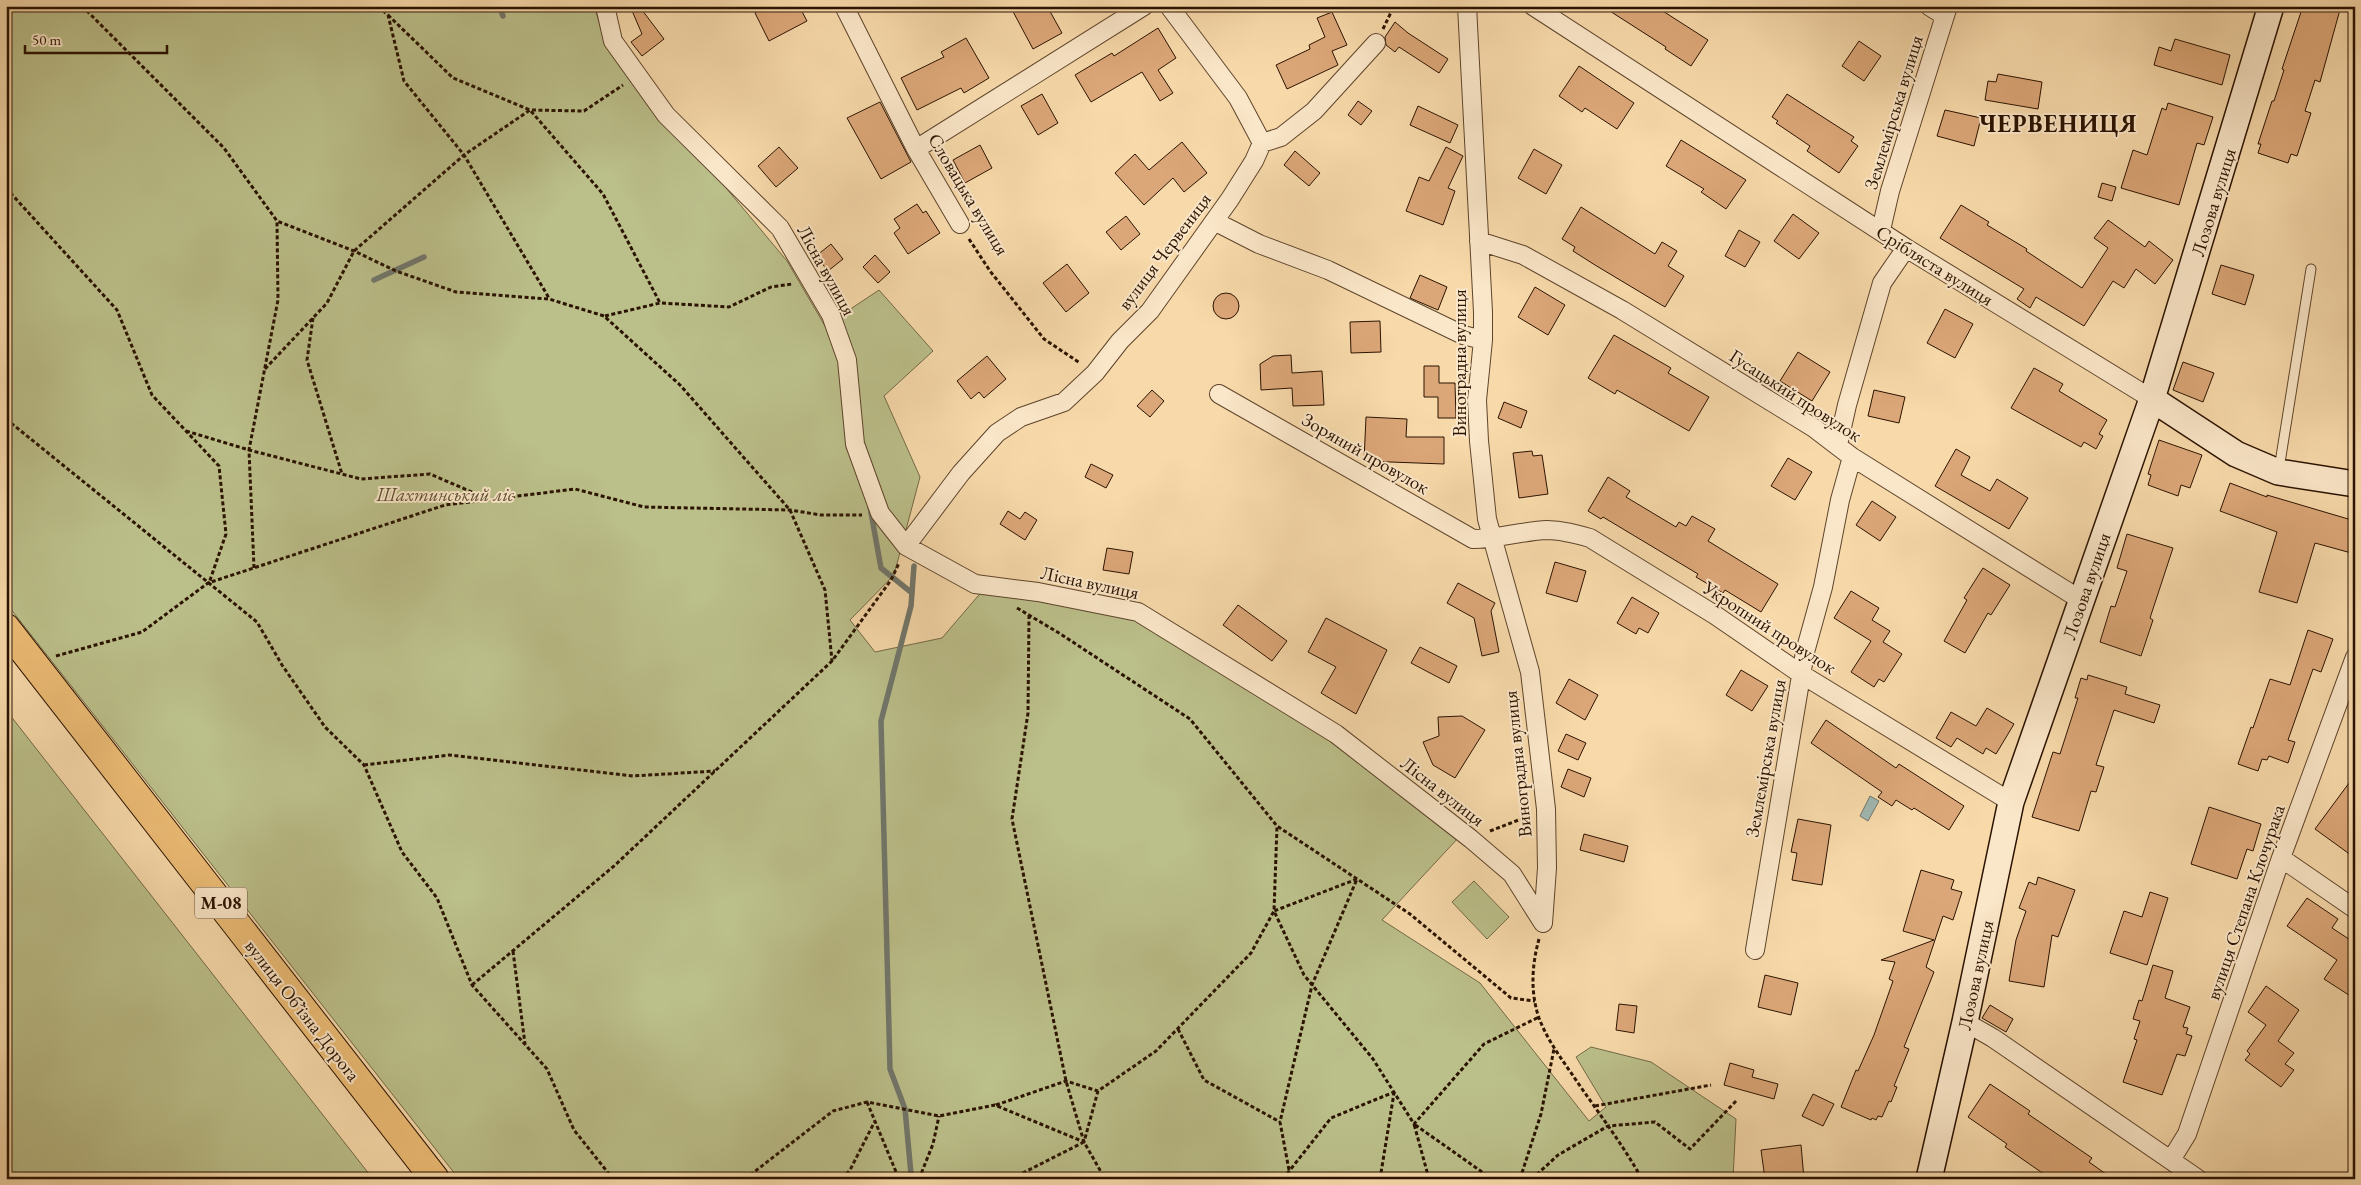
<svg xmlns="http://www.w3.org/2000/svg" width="2361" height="1185" font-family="'EB Garamond',serif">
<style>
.green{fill:#bbbf8a;stroke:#736946}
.water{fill:#a0b8b2;stroke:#71766b}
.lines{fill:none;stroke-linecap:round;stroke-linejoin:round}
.stream{stroke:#71766b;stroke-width:5.5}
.building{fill:#dca778;stroke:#2b1301}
.lane-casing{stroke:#5e442b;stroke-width:11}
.street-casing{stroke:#5e442b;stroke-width:20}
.secondary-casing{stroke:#2b1301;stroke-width:28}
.highway-casing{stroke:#2b1301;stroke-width:30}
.path{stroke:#2b1301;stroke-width:3;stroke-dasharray:4 2.5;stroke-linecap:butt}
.lane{stroke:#fae6c8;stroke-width:9}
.street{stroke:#fae6c8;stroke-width:18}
.secondary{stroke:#fae6c8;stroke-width:25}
.highway{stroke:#ecbc75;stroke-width:28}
.labels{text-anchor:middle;stroke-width:4;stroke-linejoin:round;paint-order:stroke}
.shield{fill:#fae6c8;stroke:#69523d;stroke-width:1}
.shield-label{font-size:18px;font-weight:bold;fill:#2b1301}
.street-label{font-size:19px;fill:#2b1301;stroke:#fae6c8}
.park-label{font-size:19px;font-style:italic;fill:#5d4f31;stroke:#fae6c8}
.district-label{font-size:24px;font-weight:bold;letter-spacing:1px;fill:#2b1301;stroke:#fae6c8}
</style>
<rect width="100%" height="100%" fill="#f7d9aa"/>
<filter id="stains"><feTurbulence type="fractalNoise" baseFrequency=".004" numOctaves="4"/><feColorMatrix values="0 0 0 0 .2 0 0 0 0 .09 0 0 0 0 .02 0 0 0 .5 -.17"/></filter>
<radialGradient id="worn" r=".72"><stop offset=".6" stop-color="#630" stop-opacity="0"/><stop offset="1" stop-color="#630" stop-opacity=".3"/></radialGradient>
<!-- green -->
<path class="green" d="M6,6H594L606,44L787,261L825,326L879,290L933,351L884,396L920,477L894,575L850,620L875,652L942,638L984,589L1099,602L1194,643L1356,748L1460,836L1382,920L1480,983L1589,1121L1606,1107L1576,1057L1591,1047L1651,1062L1736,1119L1733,1179H459L6,603Z
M6,710L373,1179H6Z
M1474,881L1509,917L1487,939L1452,902Z"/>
<!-- water -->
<path class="water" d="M1870,796L1879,801L1868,821L1860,816Z"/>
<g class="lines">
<!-- stream -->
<path class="stream" d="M499,6L503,16
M374,280L424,257
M870,507L881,568L912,593
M902,1179L911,1174L905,1109L890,1069L881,721L911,606L914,566"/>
</g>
<!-- building -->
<path class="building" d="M630,6H639L664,39L642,56L631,42L642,34Z
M769,6H799L807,21L769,41L755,13Z
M1010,6H1047L1062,33L1033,49Z
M1602,6H1655L1708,40L1691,66L1665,49L1666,47Z
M2303,6H2341L2320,82L2315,80L2305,111L2311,113L2297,156L2291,154L2288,163L2258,153L2261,144H2258L2272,101H2274L2284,70L2282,69Z
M1332,12L1347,45L1332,51L1338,65L1287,89L1276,65L1310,49L1309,45L1325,37L1317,18Z
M1395,22L1408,33L1448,59L1439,73L1399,47L1395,52L1386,45L1385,37Z
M1158,28L1176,58L1158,70L1173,93L1160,101L1142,72L1091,102L1075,75L1112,53L1114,56Z
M966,38L989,78L964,93L961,88L917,110L901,78L944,57L941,52Z
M2175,39L2230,55L2222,85L2154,65L2159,47L2171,51Z
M1859,41L1881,56L1864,81L1842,66Z
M1579,66L1634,103L1617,129L1585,108L1582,112L1559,96Z
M1998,74L2042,82L2038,109L1985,100L1988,81L1996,82Z
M1042,94L1058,123L1038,135L1021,106Z
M1787,94L1854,137L1851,141L1858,146L1839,173L1807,151L1810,146L1776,123L1778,121L1772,117Z
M1358,101L1372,111L1361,125L1348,115Z
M880,102L911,162L881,179L847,118Z
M2168,103L2213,117L2204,145L2197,143L2179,205L2121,188L2133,150L2147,155L2162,108L2166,110Z
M1418,106L1458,125L1450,143L1410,125Z
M1945,110L1981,118L1974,146L1937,136Z
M1681,140L1746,180L1726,209L1701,192L1704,189L1666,166Z
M1182,142L1207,173L1184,192L1173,178L1144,205L1115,173L1135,154L1149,170Z
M980,145L992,168L965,183L953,160Z
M779,147L798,168L776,187L758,166Z
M1446,147L1463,156L1448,188L1455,191L1443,225L1406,211L1419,177L1429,181Z
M1534,149L1562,165L1546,194L1518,178Z
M1295,151L1320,173L1309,186L1284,165Z
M2102,183L2116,187L2112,201L2098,197Z
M917,204L923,213L926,211L940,233L908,254L894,233L900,228L894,219Z
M1961,205L1989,222L1987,225L2027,249L2026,251L2082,288L2108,248L2094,238L2108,220L2145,247L2149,241L2173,260L2155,284L2136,269L2124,288L2113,281L2084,326L2036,297L2030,308L2017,299L2024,289L1940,238Z
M1581,207L1655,254L1662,242L1677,251L1668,266L1684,276L1665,307L1595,265L1573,251L1575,247L1562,239Z
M1793,214L1819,233L1799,259L1774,241Z
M1126,216L1140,234L1121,250L1106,232Z
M1739,230L1760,242L1745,267L1725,256Z
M831,244L843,259L828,271L816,256Z
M875,255L890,272L878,283L863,267Z
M1067,264L1089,293L1066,312L1043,283Z
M2221,265L2254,275L2245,305L2212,294Z
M1420,275L1447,287L1438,310L1410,298Z
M1535,287L1565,305L1548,335L1518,317Z
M1213 306a13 13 0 1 1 26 0a13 13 0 1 1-26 0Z
M1945,309L1973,324L1955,358L1927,343Z
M1380,321L1381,352L1351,353L1350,322Z
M1614,335L1671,368L1668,373L1709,397L1689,431L1617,390L1615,394L1588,378Z
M1798,352L1830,372L1812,401L1780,381Z
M1291,355L1292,373L1322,371L1324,405L1293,406L1292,388L1261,390L1260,364L1273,356Z
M987,356L1006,379L984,398L979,392L971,399L957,381Z
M2183,362L2214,373L2203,402L2173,390Z
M1424,366H1439V383H1455L1456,418H1438V397H1424Z
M2034,368L2063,384L2059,391L2107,420L2099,434L2103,436L2096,449L2084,442L2081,447L2011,408Z
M1152,390L1164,401L1150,417L1137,406Z
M1874,390L1905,397L1899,423L1868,416Z
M1504,402L1527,411L1521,428L1498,418Z
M1366,417L1407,419L1406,437H1444V464L1364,461Z
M2159,440L2202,455L2190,488L2181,485L2178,496L2148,485L2151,475L2148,474Z
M1956,449L1970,457L1961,475L1990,491L1997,479L2028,498L2009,529L1935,486Z
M1532,451L1533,456L1542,455L1548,494L1519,498L1513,453Z
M1788,458L1812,472L1795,500L1771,486Z
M1091,464L1113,475L1106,488L1085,477Z
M1608,477L1630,491L1626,497L1676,527L1679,522L1686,526L1692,516L1715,529L1708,541L1778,584L1761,612L1725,590L1723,593L1696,577L1698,574L1603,517L1601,519L1588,511Z
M2230,483L2267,497V495L2355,521V554L2315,543L2297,603L2259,592L2277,532L2220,511Z
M1872,501L1896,517L1880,541L1856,525Z
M1008,511L1020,519L1025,512L1037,520L1025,540L1000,524Z
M2127,534L2173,548L2150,618L2153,620L2141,656L2100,642L2111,606L2115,607L2127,571L2117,568Z
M1107,548L1133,552L1129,574L1103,570Z
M1555,562L1586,571L1577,602L1546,593Z
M1983,568L2010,585L1991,615L1988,613L1965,653L1944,641L1967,600L1964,598Z
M1458,583L1495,603L1491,611L1499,652L1482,656L1474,618L1447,603Z
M1851,591L1879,608L1872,620L1890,631L1883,642L1902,654L1884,682L1879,679L1874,687L1851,672L1871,641L1834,618Z
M1632,597L1659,613L1648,633L1639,628L1636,634L1617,623Z
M1238,605L1287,641L1272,661L1223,625Z
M1326,618L1387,650L1356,714L1321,693L1336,667L1308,652Z
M2308,630L2333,639L2321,672L2313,669L2288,740L2295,742L2288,763L2269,756L2267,760L2262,759L2258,771L2238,764L2251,727L2253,728L2270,679L2290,685Z
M1420,647L1457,666L1449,683L1411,663Z
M1741,670L1768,686L1752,711L1726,695Z
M2088,675L2127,687L2125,694L2160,705L2154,723L2114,710L2096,765L2104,767L2096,792L2091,791L2079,831L2032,817L2053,752L2060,754L2078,698H2075L2081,678L2087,680Z
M1569,679L1598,695L1585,720L1556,703Z
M1987,708L2014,724L1996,754L1986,748L1983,754L1957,738L1951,747L1936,738L1951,712L1976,726Z
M1462,716L1485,730L1455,778L1433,765L1423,742L1439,736L1438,717Z
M1826,720L1896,768L1899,764L1964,806L1949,830L1914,808L1912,810L1896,800L1892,806L1878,797L1882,792L1811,743Z
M1566,734L1586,743L1578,760L1558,751Z
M1568,769L1591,778L1584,797L1561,787Z
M2355,775V858L2315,829Z
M2209,807L2261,824L2253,851L2247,849L2237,879L2191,864Z
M1798,819L1831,825L1822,885L1792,880L1797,853L1791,852Z
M1584,834L1628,846L1624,862L1580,850Z
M1921,870L1954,880L1951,889L1962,892L1953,920L1943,916L1926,967L1934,972L1904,1047L1909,1049L1894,1086L1897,1087L1891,1102L1889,1101L1882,1117L1878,1116L1876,1120L1872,1118L1871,1120L1841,1107L1856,1070L1858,1071L1874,1035L1893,981L1889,979L1895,962L1881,960L1934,940L1903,931Z
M2038,877L2075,890L2058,937L2052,935L2044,987L2009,981L2016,940L2026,911L2019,908L2029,882L2036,885Z
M2150,892L2168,898L2147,965L2110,953L2124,911L2142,917Z
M2307,898L2338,919L2332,928L2355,943V999L2324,979L2337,960L2287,926Z
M2153,965L2173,971L2165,998L2190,1007L2183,1027L2188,1028L2186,1034L2192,1036L2185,1056L2177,1054L2162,1095L2123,1082L2137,1040L2134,1039L2140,1021L2133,1019L2139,1000L2142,1001Z
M1765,975L1798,983L1791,1015L1758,1007Z
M2266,986L2299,1010L2278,1041L2294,1053L2285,1064L2294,1070L2281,1087L2245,1060L2250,1054L2247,1051L2266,1025L2248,1012Z
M1619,1004L1637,1006L1634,1033L1616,1030Z
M1990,1005L2013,1019L2006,1032L1982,1018Z
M1730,1063L1754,1070L1752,1077L1778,1084L1774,1099L1724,1085Z
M1990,1084L2030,1111L2028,1114L2092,1158L2089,1162L2113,1179H2051L2005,1147L2007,1144L1968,1117Z
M1813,1094L1834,1104L1823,1126L1802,1116Z
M1801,1145L1804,1179H1765L1761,1150Z"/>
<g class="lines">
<defs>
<path id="lane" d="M2279,469L2311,269"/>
<path id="street" d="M605,6L613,41L666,115L780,228L831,315L847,360L855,444L880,513L906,546L975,584L1038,592L1138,612L1336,734L1471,839L1512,874L1543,923
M844,6L916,149L960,224
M1169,6L1238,98L1262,143
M1467,6L1483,312V340L1477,400L1479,441L1487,519L1530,672L1546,809L1547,868L1543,923
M1533,6L1906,248L2152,399
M1929,6L1945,16
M916,149L1144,6
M1214,221L1259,244L1328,270L1463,335L1483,340
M1881,230L1890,191L1948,6
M1479,241L1523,255L1622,310L1814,428L1852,457L2081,600
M1219,394L1473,539C1498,539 1522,531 1547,530C1562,530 1576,534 1590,538L1715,615L1801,674L2011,802
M1838,445L1847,405L1882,283L1906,248
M906,546L961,473L997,433L1021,417L1064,402L1095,373L1120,341L1150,311L1230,199L1254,161L1262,143L1281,137L1314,111L1376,43
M2281,858L2355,909
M1755,950L1805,652L1823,587L1840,500L1852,457
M1965,1022L1993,1038L2198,1179
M2171,1160L2187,1134L2281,858L2355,657"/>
<path id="secondary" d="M2152,399L2236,454L2278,472L2355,484
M1929,1179L1965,1022L2011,802L2152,399L2271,6"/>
<path id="highway" d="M6,628L435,1179"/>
</defs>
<!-- lane casing -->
<use href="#lane" class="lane-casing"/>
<!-- street casing -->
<use href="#street" class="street-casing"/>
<!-- secondary casing -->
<use href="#secondary" class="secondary-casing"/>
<!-- highway casing -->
<use href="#highway" class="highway-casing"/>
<!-- path -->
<path class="path" d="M82,6L224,148L277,221L354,251L396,271L456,292L549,299L604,316L680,385L790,510L825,590L832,661
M378,6L388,15L404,81L464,155L549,298
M388,15L453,78L530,110L603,194L660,303
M1383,29L1394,6
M6,188L117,310L152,395L219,466L226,534L209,583
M969,239L990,271L1044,339L1080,363
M605,316L660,303L729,307L771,287L792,284
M313,318L307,360L342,474
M265,369L327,303L354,251L464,155L530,110L584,111L623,85
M6,419L257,622L282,665L325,727L364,765L402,852L437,898L472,985L547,1069L574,1130L613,1179
M186,431L249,450L361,479L430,474L488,499
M254,568L249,450L278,300L277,221
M1017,608L1059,633L1190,719L1277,826L1410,914L1511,998L1535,1001
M1029,615L1028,713L1012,819L1066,1081L1084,1142L1105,1179
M56,656L142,632L208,583L445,505L575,489L644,507L790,510L821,515H862
M364,765L449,755L633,776L715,771
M1490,831L1529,816
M1357,879L1274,911L1304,975L1373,1059L1414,1124L1484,1044L1539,1017
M1539,939C1532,964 1530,992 1539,1018C1548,1042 1564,1062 1578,1083C1600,1115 1623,1145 1642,1179
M513,951L525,1044
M472,985L614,866L832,661L891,580L899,563
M1178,1029L1204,1080L1280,1122
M867,1102L899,1179
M996,1105L1066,1081L1098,1091
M1595,1106L1711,1085
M1289,1170L1280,1122L1312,985L1357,879
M745,1179L833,1111L867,1102L939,1116L995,1105L1084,1142L1098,1091L1156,1051L1251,953L1274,911L1277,826
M842,1179L850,1170L875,1121
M919,1179L933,1144L939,1116
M1011,1179L1084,1142
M1283,1179L1331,1118L1394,1092
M1380,1179L1394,1093
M1429,1179L1414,1124L1492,1179
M1520,1179L1541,1114L1554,1049
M1532,1179L1558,1155L1608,1126L1655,1122L1690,1149L1737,1100"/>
<!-- lane -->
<use href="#lane" class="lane"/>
<!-- street -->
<use href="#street" class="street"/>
<!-- secondary -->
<use href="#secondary" class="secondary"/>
<!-- highway -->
<use href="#highway" class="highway"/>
</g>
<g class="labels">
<!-- shield labels -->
<rect class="shield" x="195" y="887.5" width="52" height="31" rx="4"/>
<g class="shield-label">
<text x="221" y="909">М-08</text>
</g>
<!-- street labels -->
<g class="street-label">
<text transform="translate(1893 112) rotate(-73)" y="7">Землемірська вулиця</text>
<text transform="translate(969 194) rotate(59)" y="7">Словацька вулиця</text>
<text transform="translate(2213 202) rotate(-73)" y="7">Лозова вулиця</text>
<text transform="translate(1164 251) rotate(-53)" y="7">вулиця Червениця</text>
<text transform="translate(1935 265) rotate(32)" y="7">Срібляста вулиця</text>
<text transform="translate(827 270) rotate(61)" y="7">Лісна вулиця</text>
<text transform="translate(1459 363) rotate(-90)" y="7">Виноградна вулиця</text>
<text transform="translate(1796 395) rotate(33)" y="7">Гусацький провулок</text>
<text transform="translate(1366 453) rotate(30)" y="7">Зоряний провулок</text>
<text transform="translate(1090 582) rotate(12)" y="7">Лісна вулиця</text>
<text transform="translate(2086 586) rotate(-71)" y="7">Лозова вулиця</text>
<text transform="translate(1770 627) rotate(33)" y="7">Укропний провулок</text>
<text transform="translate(1765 758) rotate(-80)" y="7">Землемірська вулиця</text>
<text transform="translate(1517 764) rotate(-96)" y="7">Виноградна вулиця</text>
<text transform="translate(1443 791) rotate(38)" y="7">Лісна вулиця</text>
<text transform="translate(2245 902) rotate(-71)" y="7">вулиця Степана Клочурака</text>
<text transform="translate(1975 975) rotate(-78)" y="7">Лозова вулиця</text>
<text transform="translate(303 1010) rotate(52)" y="7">вулиця Обʼїзна Дорога</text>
</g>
<!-- park labels -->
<g class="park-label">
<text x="445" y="501">Шахтинський ліс</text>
</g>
<!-- district labels -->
<g class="district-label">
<text x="2058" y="132">ЧЕРВЕНИЦЯ</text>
</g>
</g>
<!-- margin -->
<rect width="2361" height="1185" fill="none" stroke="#f7d9aa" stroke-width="25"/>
<rect x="8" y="8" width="2346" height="1170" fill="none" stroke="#2b1301" stroke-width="2.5"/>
<rect x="12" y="12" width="2336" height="1160" fill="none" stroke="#2b1301"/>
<!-- scale -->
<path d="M25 45v8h142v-8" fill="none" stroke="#2b1301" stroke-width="2.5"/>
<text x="32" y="45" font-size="15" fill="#2b1301" stroke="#fae6c8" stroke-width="4" paint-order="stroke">50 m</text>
<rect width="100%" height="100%" filter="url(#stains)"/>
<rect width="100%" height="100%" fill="url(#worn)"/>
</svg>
